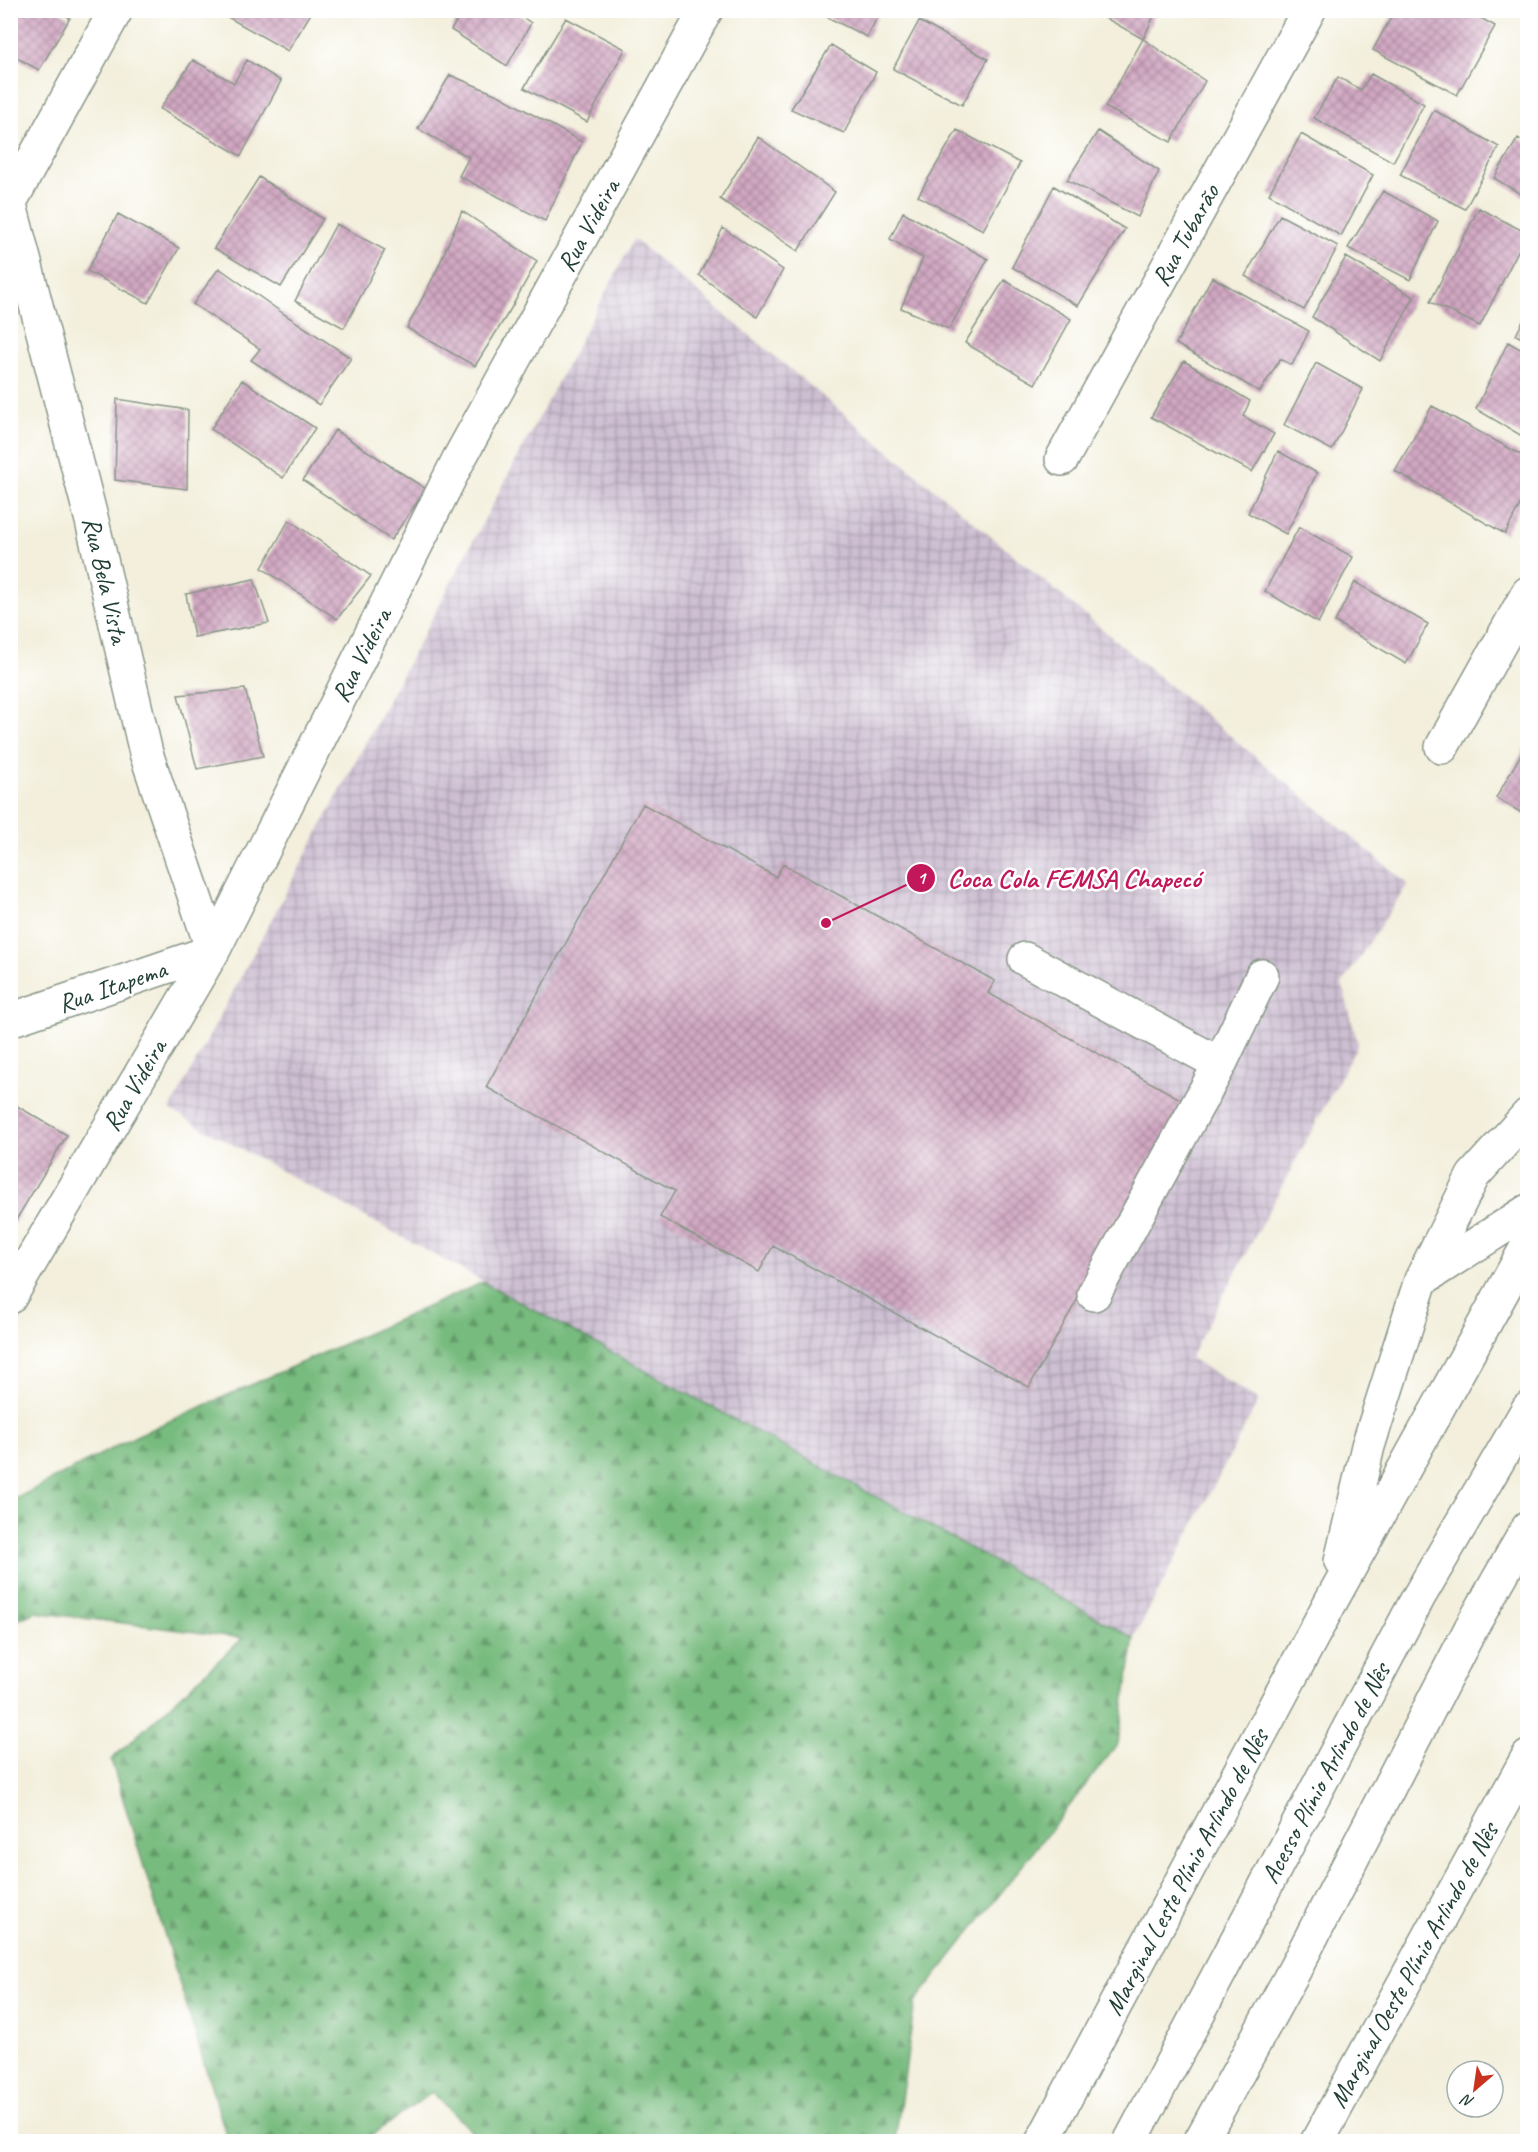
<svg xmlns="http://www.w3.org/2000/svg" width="1538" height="2152" font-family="Caveat,sans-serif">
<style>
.industrial{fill:url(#industrial-grid)}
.forest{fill:url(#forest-firs);stroke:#4b7c59;stroke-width:1.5}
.building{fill:url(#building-cross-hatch)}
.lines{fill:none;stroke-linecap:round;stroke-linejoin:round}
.minor-casing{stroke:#899688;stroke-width:36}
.major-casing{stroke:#899688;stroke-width:36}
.highway-casing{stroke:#899688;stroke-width:36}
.minor{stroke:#fff;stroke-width:33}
.major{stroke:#fff;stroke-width:33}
.highway{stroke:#fff;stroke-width:33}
.labels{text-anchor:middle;stroke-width:5;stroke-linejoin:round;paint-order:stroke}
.street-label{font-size:26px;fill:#1f3d34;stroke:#fff}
.leader{fill:none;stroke:#c2185b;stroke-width:2}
.callout-dot{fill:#c2185b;stroke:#fff;stroke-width:2}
.mark-label{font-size:18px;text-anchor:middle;font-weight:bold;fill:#fff}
.callout-label{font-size:27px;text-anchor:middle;font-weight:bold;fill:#c2185b;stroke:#fff;stroke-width:5;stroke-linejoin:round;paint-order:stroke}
</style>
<defs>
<pattern id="industrial-grid" width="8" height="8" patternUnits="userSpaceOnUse" patternTransform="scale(1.5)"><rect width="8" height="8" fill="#cdbed2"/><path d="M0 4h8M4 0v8" fill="none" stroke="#a69cab"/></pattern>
<pattern id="forest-firs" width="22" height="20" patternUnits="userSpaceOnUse" patternTransform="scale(1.5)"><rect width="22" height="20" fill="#77bb7e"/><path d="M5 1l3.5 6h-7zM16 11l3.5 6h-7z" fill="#619968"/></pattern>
<pattern id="building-cross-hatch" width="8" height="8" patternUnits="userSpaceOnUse" patternTransform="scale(1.5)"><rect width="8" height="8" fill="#d1a7c2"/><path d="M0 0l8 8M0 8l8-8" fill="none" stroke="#a9899e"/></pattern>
</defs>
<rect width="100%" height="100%" fill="#fff"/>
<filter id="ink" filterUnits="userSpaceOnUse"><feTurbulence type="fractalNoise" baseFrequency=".0167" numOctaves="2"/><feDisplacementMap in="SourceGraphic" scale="12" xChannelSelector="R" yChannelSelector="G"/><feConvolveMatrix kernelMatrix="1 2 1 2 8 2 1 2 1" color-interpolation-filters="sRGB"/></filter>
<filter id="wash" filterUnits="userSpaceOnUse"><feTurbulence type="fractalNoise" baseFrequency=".008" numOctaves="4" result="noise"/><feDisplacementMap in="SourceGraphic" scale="24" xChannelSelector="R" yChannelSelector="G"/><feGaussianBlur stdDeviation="1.35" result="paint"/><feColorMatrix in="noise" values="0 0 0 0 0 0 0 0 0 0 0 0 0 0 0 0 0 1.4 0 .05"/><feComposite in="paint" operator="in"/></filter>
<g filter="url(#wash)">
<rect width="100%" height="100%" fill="#f3efdc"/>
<!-- industrial -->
<path class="industrial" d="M634,239L1408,884L1342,984L1358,1044L1190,1358L1259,1400L1134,1638L170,1110Z"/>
<!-- forest -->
<path class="forest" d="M483,1282L1134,1638L1118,1744L915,2002L895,2141H481L432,2092L364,2141H228L111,1760L243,1638L35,1612L11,1623V1501L138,1435Z"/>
<g id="blocks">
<!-- building -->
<path class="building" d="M10,10H57L70,18L39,70L10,54Z
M215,10H313L288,51Z
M463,10H512L531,23L507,66L451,30Z
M813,10H881L867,37Z
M1091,10H1157L1143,39Z
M1395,10H1467L1495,26L1457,95L1373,50Z
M566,18L625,49L587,122L524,88Z
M919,21L988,59L962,105L893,69Z
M1143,39L1205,81L1171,142L1105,107Z
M831,45L876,72L844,133L791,109Z
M193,60L234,83L247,60L281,81L241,156L160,109Z
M1371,74L1424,104L1393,162L1314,118L1338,77L1361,90Z
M450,75L500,96L582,142L545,221L459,176L469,157L418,129Z
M1434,110L1499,147L1465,209L1400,175Z
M957,130L1020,163L983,230L918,196Z
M1098,131L1159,171L1138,217L1067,180Z
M1301,134L1373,175L1341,236L1269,194Z
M758,137L835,192L798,251L720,199Z
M1518,138L1527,144V198L1494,178Z
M259,177L323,219L281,287L214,248Z
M1054,186L1125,229L1078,306L1012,267Z
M1383,191L1438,221L1410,280L1348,248Z
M1479,208L1527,233L1480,326L1430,302Z
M462,211L537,261L510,310L475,366L407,328L437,270Z
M903,212L988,259L949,329L901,308L923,258L890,239Z
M118,214L179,248L148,303L87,271Z
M1280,215L1338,246L1304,310L1245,276Z
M336,224L385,250L344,328L295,301Z
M723,228L783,270L757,317L699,275Z
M1346,257L1414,297L1380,361L1312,317Z
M219,268L284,314L351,358L319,405L251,360L260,349L193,304Z
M1212,277L1309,331L1292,365L1280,359L1260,392L1176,344Z
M1004,280L1071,319L1035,384L965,343Z
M1527,313V341L1516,335Z
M1508,342L1527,353V439L1476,409Z
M1184,361L1250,401L1243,416L1274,434L1252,472L1151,417Z
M1316,363L1363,389L1332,450L1284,425Z
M242,380L315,428L283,478L211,429Z
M117,399L188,410L187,489L115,480Z
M1432,406L1527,458V491L1505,534L1395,471Z
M335,430L426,489L391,540L303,480Z
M1278,451L1317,473L1286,534L1248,513Z
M289,520L371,576L337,619L262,568Z
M1299,527L1353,557L1318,623L1265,591Z
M254,579L269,623L194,637L186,594Z
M1355,582L1428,624L1406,664L1335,622Z
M245,689L263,756L197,769L178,695Z
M1527,744V816L1496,798Z
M643,804L776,877L783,864L995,981L988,993L1186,1102L1029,1387L773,1246L759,1272L660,1217L675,1191L486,1087Z
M10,1102L67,1135L10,1230Z"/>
</g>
</g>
<g filter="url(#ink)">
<use href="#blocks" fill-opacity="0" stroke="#899688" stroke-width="1.5"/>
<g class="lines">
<defs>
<path id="minor" d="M10,202L116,10
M10,205L92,521L146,753L213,951L10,1020
M1062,459L1309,10
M1442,747L1528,593
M1025,959L1220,1064
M1094,1294L1220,1064L1262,976
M10,1297L213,951L459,459L706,10"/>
<path id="major" d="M1421,1280L1528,1211
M1341,1561L1368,1446L1421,1280L1473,1176L1528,1115
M1042,2142L1330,1603L1528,1245
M1317,2142L1528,1757"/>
<path id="highway" d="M1130,2142L1418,1598L1528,1409
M1200,2142L1295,1969L1471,1628L1528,1528"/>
</defs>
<!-- minor casing -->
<use href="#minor" class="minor-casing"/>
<!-- major casing -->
<use href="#major" class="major-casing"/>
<!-- highway casing -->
<use href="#highway" class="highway-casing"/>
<!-- minor -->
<use href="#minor" class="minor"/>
<!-- major -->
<use href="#major" class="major"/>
<!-- highway -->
<use href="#highway" class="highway"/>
</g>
</g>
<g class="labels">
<!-- street labels -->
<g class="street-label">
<text transform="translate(588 225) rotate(-61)" y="9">Rua Videira</text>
<text transform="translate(1185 235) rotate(-61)" y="9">Rua Tubarão</text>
<text transform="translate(106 580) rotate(77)" y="9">Rua Bela Vista</text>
<text transform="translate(361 655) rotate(-63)" y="9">Rua Videira</text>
<text transform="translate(112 986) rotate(-19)" y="9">Rua Itapema</text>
<text transform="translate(134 1085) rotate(-60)" y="9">Rua Videira</text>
<text transform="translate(1325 1773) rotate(-62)" y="9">Acesso Plínio Arlindo de Nês</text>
<text transform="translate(1186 1872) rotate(-62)" y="9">Marginal Leste Plínio Arlindo de Nês</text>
<text transform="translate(1413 1965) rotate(-61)" y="9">Marginal Oeste Plínio Arlindo de Nês</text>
</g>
</g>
<!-- callouts -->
<path class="leader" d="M826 923L921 878"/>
<g class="callout-dot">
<circle cx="826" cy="923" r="6"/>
<circle cx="921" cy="878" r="15"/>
</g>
<g class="mark-label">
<text x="921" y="884">1</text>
</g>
<g class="callout-label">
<text x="1074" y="887">Coca Cola FEMSA Chapecó</text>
</g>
<!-- margin -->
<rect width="1538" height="2152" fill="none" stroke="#fff" stroke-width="36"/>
<!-- north arrow -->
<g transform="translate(1475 2089) rotate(209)"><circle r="28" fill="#ffffff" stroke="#a5b1ae" stroke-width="1.5"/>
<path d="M0-4.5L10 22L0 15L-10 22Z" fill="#c8321e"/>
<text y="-9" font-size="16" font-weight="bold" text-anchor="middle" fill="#1f3d34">N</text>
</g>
</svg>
